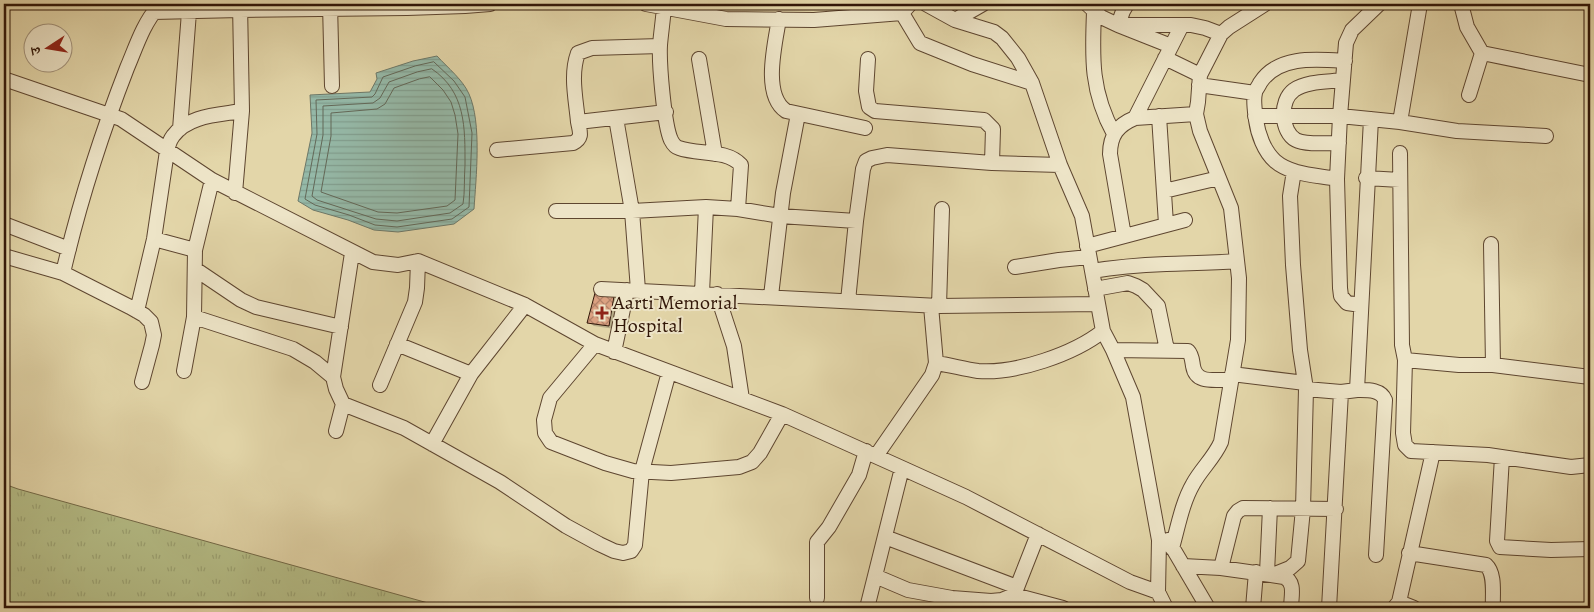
<svg xmlns="http://www.w3.org/2000/svg" width="1594" height="612" font-family="Alegreya,'Noto Serif Devanagari',serif">
<style>
.grass{fill:url(#grass-tufts);stroke:#736a48}
.water{fill:url(#water-rules);stroke:#6d7868}
.shadow{fill:#0003}
.lines{fill:none;stroke-linecap:round;stroke-linejoin:round}
.shore{stroke:#636858;stroke-width:1}
.building{fill:url(#building-cross-hatch);stroke:#311608}
.minor-casing{stroke:#5e4630;stroke-width:16}
.minor{stroke:#ede4c7;stroke-width:14}
.poi-dot{fill:#8f2418;stroke:#ede4c7;stroke-width:2}
.labels{text-anchor:middle;stroke-width:4;stroke-linejoin:round;paint-order:stroke}
.poi-label{font-size:20px;fill:#311608;stroke:#ede4c7;text-anchor:start}
</style>
<defs>
<pattern id="grass-tufts" width="24" height="20" patternUnits="userSpaceOnUse" patternTransform="scale(1.25)"><rect width="24" height="20" fill="#b5bd87"/><path d="M3 7l-1-3M5 7V3M7 7l1-3M15 17l-1-3M17 17v-4M19 17l1-3" fill="none" stroke="#9ca273"/></pattern>
<pattern id="water-rules" width="6" height="5" patternUnits="userSpaceOnUse" patternTransform="scale(1.25)"><rect width="6" height="5" fill="#95b9a8"/><path d="M0 2.5h6" fill="none" stroke="#819e8f"/></pattern>
<pattern id="building-cross-hatch" width="8" height="8" patternUnits="userSpaceOnUse" patternTransform="scale(1.25)"><rect width="8" height="8" fill="#dba181"/><path d="M0 0l8 8M0 8l8-8" fill="none" stroke="#b28268"/></pattern>
</defs>
<rect width="100%" height="100%" fill="#e3d6a9"/>
<filter id="stains"><feTurbulence type="fractalNoise" baseFrequency=".004" numOctaves="4"/><feColorMatrix values="0 0 0 0 .2 0 0 0 0 .09 0 0 0 0 .02 0 0 0 .5 -.17"/></filter>
<radialGradient id="worn" r=".72"><stop offset=".6" stop-color="#630" stop-opacity="0"/><stop offset="1" stop-color="#630" stop-opacity=".3"/></radialGradient>
<!-- grass -->
<path class="grass" d="M4,484L18,489L446,608H4Z"/>
<!-- water -->
<path class="water" d="M437,56C448,68 463,80 469,94C482,123 476,178 474,209L454,224L398,232L374,230L348,220L313,210L298,201L312,133L310,95L370,92L377,79L376,73L413,61Z"/>
<!-- shadow -->
<path class="shadow" d="M613,297L619,300L615,329L594,326L588,322Z"/>
<g class="lines">
<!-- shore -->
<path class="shore" d="M434,62L454,81L465,97L472,133L469,207L452,219L397,227L375,225L349,215L315,205L305,199L317,134L316,100L372,97L375,94L383,77L415,66Z
M432,69C466,92 465,128 465,165C464,178 465,192 463,204L450,213L397,221L376,219L317,200L312,196L323,135V106L373,103L380,98L389,82L417,72Z
M430,77L443,90L451,102L455,115L458,134L455,200L447,206L397,213L378,212L321,192L331,136V113L377,109L385,104L394,88L419,79Z"/>
</g>
<!-- building -->
<path class="building" d="M595,293L614,296L609,326L587,323Z"/>
<g class="lines">
<defs>
<path id="minor" d="M330,4L332,86
M646,4L726,19L814,20L902,13L910,4
M926,4L955,20L994,32L1002,38L1018,58L1032,83L1060,165L1082,216L1103,331L1113,350L1133,397L1159,540L1158,592
M1087,4L1101,17L1118,25H1191L1205,28L1221,34
M1127,4L1123,11L1118,25L1171,46
M1461,4L1467,27L1482,53L1590,75
M664,7C663,20 661,33 660,45C659,63 664,125 671,140C673,144 675,147 679,148C698,155 726,149 741,165L738,209
M153,12L240,10L407,8L465,6L490,4
M1094,12C1092,59 1091,92 1114,134
M902,13L920,43L972,64L1032,83
M779,19C775,44 762,95 786,111L865,128
M955,20L983,4
M1165,58L1200,75
M699,59L715,154
M868,59L866,91L869,107L875,111L984,120L993,129L992,163
M4,79L121,119L212,180L373,262L398,265L418,261L525,305L595,344L782,414L902,468L966,497L1130,582L1158,592L1166,608
M1199,85L1255,93
M1469,95L1482,53
M1159,116L1166,224
M1255,116H1340L1400,122L1457,131L1546,136
M616,118L632,211L638,290
M1135,118L1182,25
M578,122C576,99 570,75 578,53L592,48L660,46
M1400,122L1420,4
M180,129L189,12
M1339,143C1328,143 1305,145 1296,140C1281,132 1279,101 1294,90C1307,81 1328,82 1343,80
M497,150L573,143C583,138 580,132 578,122L666,112
M1400,153L1402,345L1405,360L1459,365H1493L1590,377
M1366,178L1400,180
M1337,179C1317,175 1291,175 1275,161C1264,151 1258,134 1256,120C1255,112 1253,100 1255,93C1255,90 1259,86 1260,83C1278,55 1316,59 1345,61
M1164,191L1219,178
M235,193L242,111L240,4
M556,211H632L706,207L738,209L780,216L856,221
M4,224L69,249
M1124,236L1110,154C1110,135 1118,125 1135,118L1196,114
M154,239L195,250
M1491,244L1493,365
M1087,246L1185,220
M4,256L63,273L130,307L144,315L151,322L154,335L152,345L142,382
M1015,267L1059,260L1089,257
M195,269L241,300L256,307L341,327
M1092,271C1116,267 1141,265 1166,264C1190,263 1213,263 1237,261
M63,273C79,204 101,135 127,68C136,47 143,24 158,7
M601,289L939,306L1098,304
M1095,289L1128,283L1136,286L1143,290L1158,306L1167,350
M702,293L706,207
M717,294L734,346L742,399
M771,296L783,193L798,114
M848,301L856,221L863,169L866,161L872,158L887,155L992,163L1060,165
M1361,305L1347,303L1341,296L1340,288L1337,179L1340,116L1346,43L1352,30L1379,4
M939,306L942,209
M137,311L154,239L167,151C168,146 170,140 173,136C188,115 219,115 242,111
M194,317L293,349L315,362L333,377
M397,344L471,374
M595,344L550,398L544,420L545,433L551,442L605,463L633,471L671,473L739,467L752,462L760,453L782,414
M1113,350L1188,351C1192,355 1192,360 1193,366C1196,385 1216,379 1231,380
M614,352L627,290
M1405,360L1403,433L1405,445L1411,451L1488,455L1571,467L1590,465
M936,363C950,365 964,369 978,371C1016,374 1074,354 1103,331
M184,371L194,317L195,250L212,180
M1232,374L1305,383
M380,385L415,302L417,288L418,261
M1306,389L1341,392L1357,390L1371,119
M1357,390C1367,390 1381,389 1385,400L1376,555
M343,404L404,428L500,482L566,526L599,544L614,551L623,553L631,551L635,545L642,471L669,372
M336,431L343,404L336,389L333,377L352,253
M432,444L471,374L525,305
M876,456L932,375L936,363L931,306
M1502,457L1497,541L1500,547L1551,550L1590,549
M1038,534L1014,595L1063,608
M885,537L1017,587
M1168,540L1208,608
M1172,548C1178,527 1182,503 1193,484C1201,469 1214,458 1221,442L1238,340L1239,278L1231,208L1200,131L1196,114L1198,102L1200,75L1221,34L1229,27L1265,4
M1409,553L1486,565C1496,574 1492,596 1493,608
M1183,566L1221,568L1284,577C1296,582 1291,597 1291,608
M1221,568L1234,516L1238,511L1243,508L1336,509
M1267,573L1270,508
M1275,574L1290,568L1298,561L1303,509L1306,389L1300,350L1293,265L1290,196L1294,171
M875,576L908,590L952,598L991,601L1002,600L1014,595
M817,598V542L829,527L859,475L866,451
M1399,602L1414,608
M867,608L902,468
M1253,608L1256,572
M1329,608L1341,392
M1394,608L1399,602L1433,452"/>
</defs>
<!-- minor casing -->
<use href="#minor" class="minor-casing"/>
<!-- minor -->
<use href="#minor" class="minor"/>
</g>
<!-- markers -->
<path class="poi-dot" d="M599.5 305.5h5v5h5v5h-5v5h-5v-5h-5v-5h5z"/>
<g class="labels">
<!-- poi labels -->
<g class="poi-label">
<text x="613" y="309">Aarti Memorial<tspan x="613" dy="23">Hospital</tspan></text>
</g>
</g>
<!-- margin -->
<rect width="1594" height="612" fill="none" stroke="#e3d6a9" stroke-width="20"/>
<rect x="5" y="5" width="1584" height="602" fill="none" stroke="#311608" stroke-width="2.5"/>
<rect x="10" y="10" width="1574" height="592" fill="none" stroke="#311608"/>
<!-- north arrow -->
<g transform="translate(48 48) rotate(258)"><circle r="24" fill="#ede4c7" stroke="#a2927b"/>
<path d="M0-4L9 19L0 12L-9 19Z" fill="#8f2418"/>
<text y="-8" font-size="14" font-weight="bold" text-anchor="middle" fill="#311608">उ</text>
</g>
<rect width="100%" height="100%" filter="url(#stains)"/>
<rect width="100%" height="100%" fill="url(#worn)"/>
</svg>
